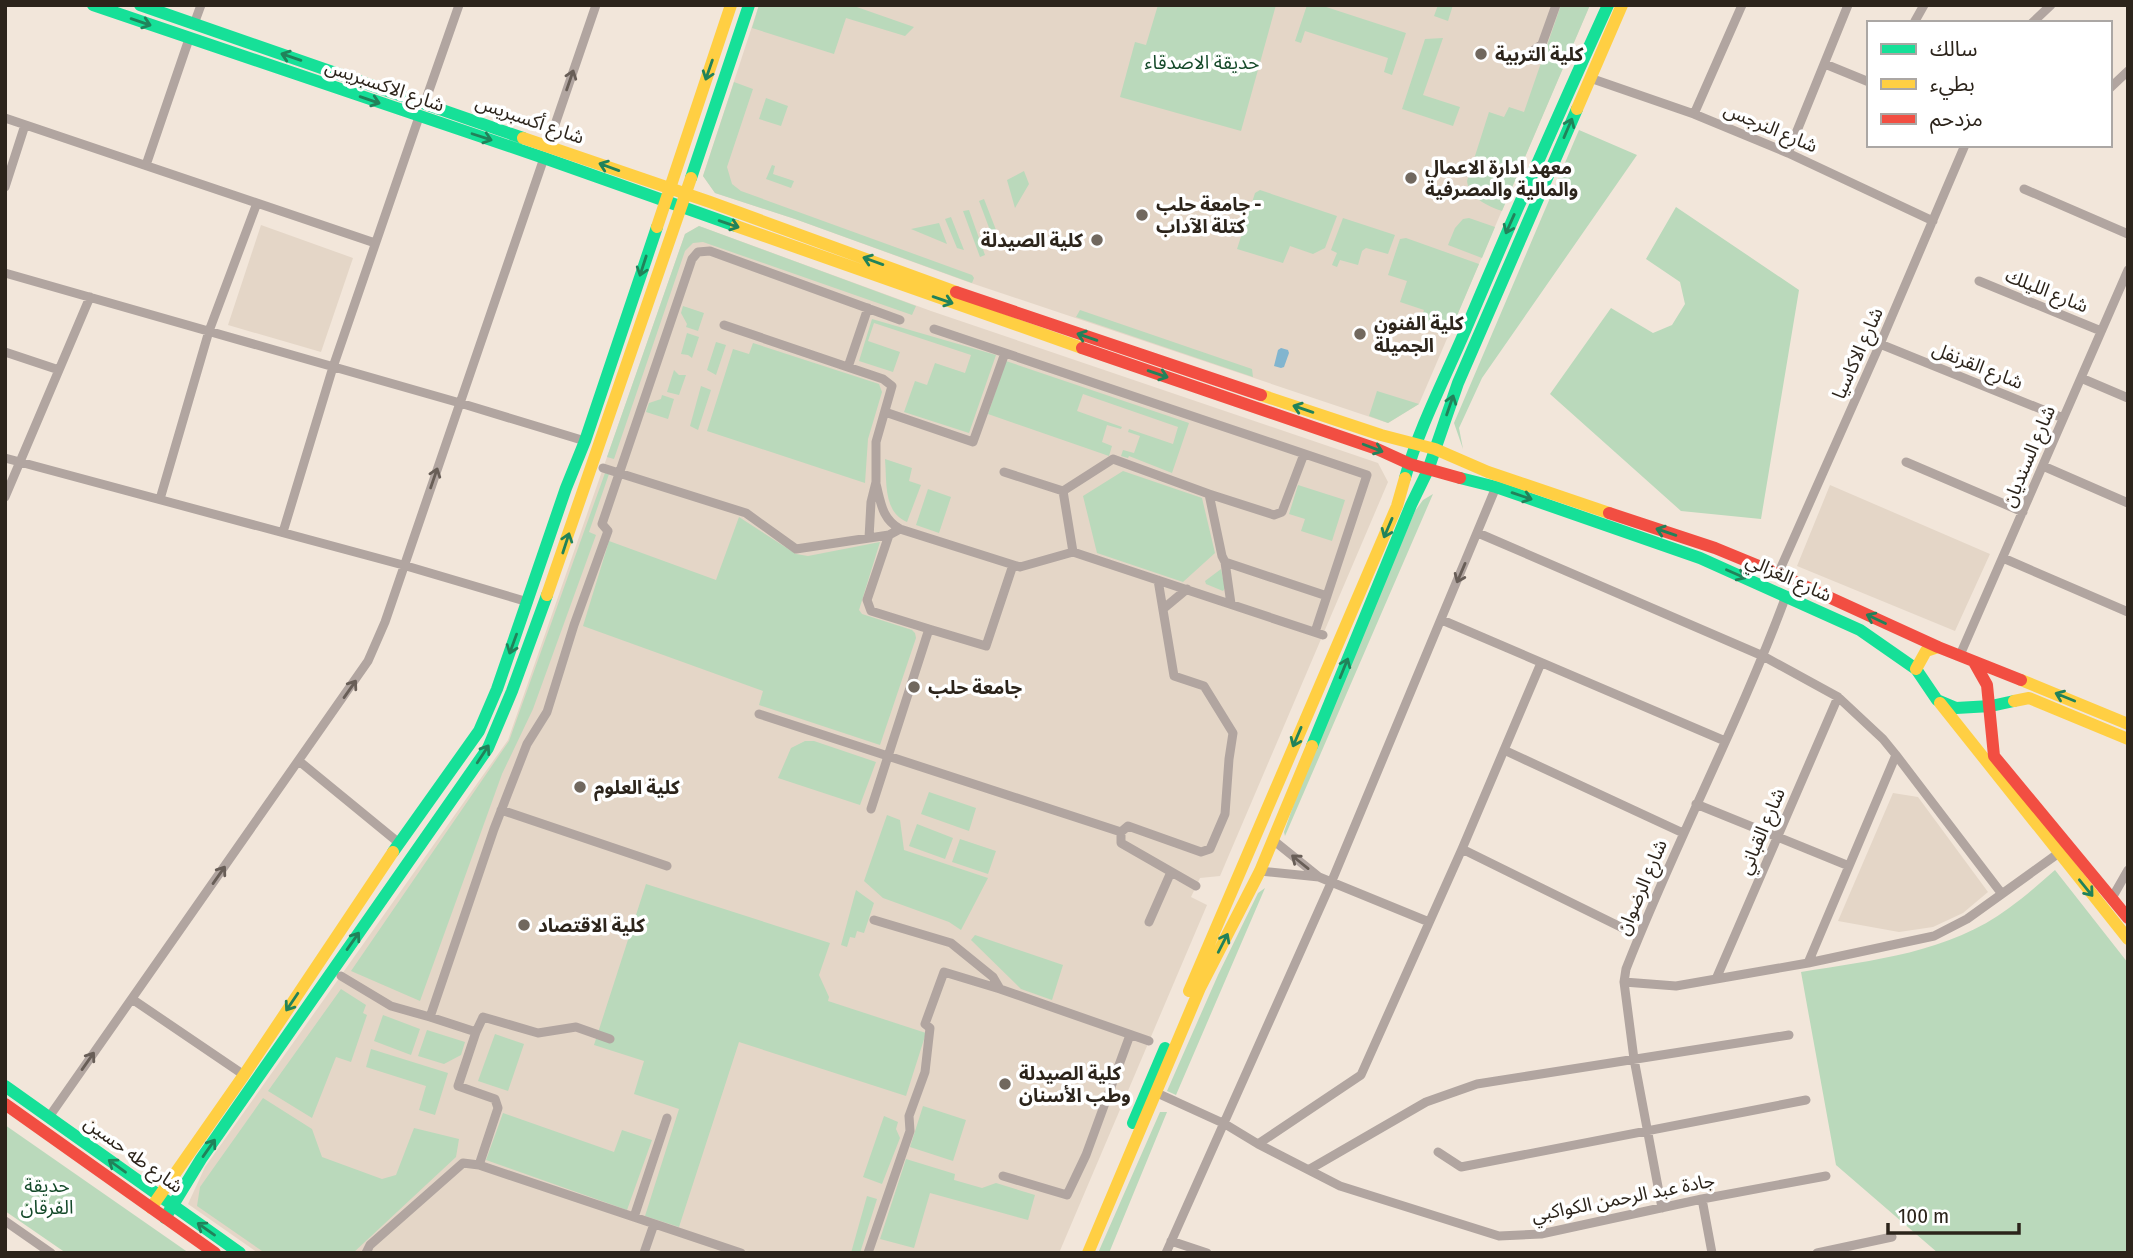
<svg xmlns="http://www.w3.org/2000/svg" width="2133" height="1258" font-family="'Fira Sans Condensed','Noto Sans Arabic',sans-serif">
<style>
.education{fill:#e4d6c7}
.green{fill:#bad9bb}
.water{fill:#81b5cf}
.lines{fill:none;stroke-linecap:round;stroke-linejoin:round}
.street{stroke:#b1a5a0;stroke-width:9}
.fast{stroke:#16e098;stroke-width:12}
.slow{stroke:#ffcf43;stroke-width:12}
.jam{stroke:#f24e42;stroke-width:12}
.oneway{stroke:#21825a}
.oneway2{stroke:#685e57}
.poi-dot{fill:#71685e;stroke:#fff;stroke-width:2.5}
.labels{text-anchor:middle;stroke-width:7;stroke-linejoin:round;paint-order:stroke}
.poi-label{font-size:19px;font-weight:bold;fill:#2c241b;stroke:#fff;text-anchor:start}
.park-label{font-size:19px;fill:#154a2a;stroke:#fff}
.street-label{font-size:19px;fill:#2c241b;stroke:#fff}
</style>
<rect width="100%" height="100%" fill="#f2e6da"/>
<!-- education -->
<path class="education" d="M759,5H1590L1419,404L1388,423L968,282L795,219L715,193L703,176Z
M261,225L353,258L321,352L228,325Z
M699,226L931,311L1378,463L1388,482L1220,876L1200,878L1191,897L1207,905L1059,1253H258L188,1204L205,1167L508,740L685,234Z
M1830,485L1990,554L1955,631L1797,566Z
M1893,793L1918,797L1988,892L1963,913L1933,927L1899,932L1838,921Z"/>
<!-- green -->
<path class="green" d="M759,5H851L914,27L905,36L846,18L834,54L752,28Z
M1158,5H1276L1241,131L1120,97L1135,42L1146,45Z
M1307,5H1320L1406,33L1392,75L1384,72L1388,58L1305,31L1301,43L1295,41Z
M1438,5H1453L1448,21L1434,16Z
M1561,5H1590L1502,211C1487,206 1469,197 1467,181L1489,112L1504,117L1509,107L1524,112Z
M1443,38L1423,95L1460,107L1453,126L1402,109L1425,39Z
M734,82L753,89L727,167L732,184L741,191L972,275L974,278L972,283L795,219L715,193L703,176Z
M766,98L788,106L781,126L759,119Z
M1579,130L1637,155L1482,378L1459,428L1463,449L1454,423Z
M772,165L775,166L773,174L794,181L791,188L766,179Z
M1024,171L1029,184L1015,208L1007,180Z
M1260,190L1337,216L1325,248L1313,254L1290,246L1283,263L1237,249L1255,193Z
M984,199L998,235L994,241L979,201Z
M1676,207L1799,290L1761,519L1681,511L1550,394L1611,308L1653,333L1672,325L1685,304L1680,282L1646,259Z
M969,210L985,255L980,257L963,211Z
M951,217L964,250L957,248L945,219Z
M1343,218L1395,235L1388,254L1366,248L1362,251L1358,265L1340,260L1337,267L1332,265L1337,253L1331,250Z
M1469,218L1495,227L1482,258L1448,245L1455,228L1463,219Z
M939,223L947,244L911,229Z
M699,226L916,306L912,315L703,242L693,243L685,251L614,459L607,457L685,234Z
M1406,238L1479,264L1448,337L1419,325L1424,310L1400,302L1407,281L1388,275L1400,239Z
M683,306L704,313L698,331L686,327L687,324L681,313Z
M1080,310L1252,369L1253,377L1076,317Z
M872,319L996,355L969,433L904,412L915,381L927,385L935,363L965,373L971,355L874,323L868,341L900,352L893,372L859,361Z
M687,333L699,337L692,358L688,355L681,354Z
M716,342L726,345L716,375L707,370Z
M753,343L879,384L882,392L868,439L865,483L707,431L733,349L749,354Z
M1006,361L1189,423L1172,473L1129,456L1128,458L1121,456L1123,450L1134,453L1140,436L1128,432L1129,429L1173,444L1178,427L1083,394L1077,411L1122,427L1121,429L1107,425L1102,442L1112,446L1109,456L988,414Z
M674,370L679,375H686L679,395L667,392Z
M701,386L711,390L698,430L690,426Z
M1377,391L1419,404L1388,423L1369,416Z
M662,395L674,399L668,419L646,412L649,403L661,399Z
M885,459L912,468L909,481L921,485L907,522C883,512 887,482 885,459Z
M1123,471L1202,498L1215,553L1183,582L1097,553L1083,496Z
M605,473L609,474L589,532L596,535L533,709L502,774L420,1001L351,971L509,741Z
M1298,485L1345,500L1332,541L1301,531L1305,519L1289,514Z
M928,489L951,497L939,533L916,525Z
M1433,494L1285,836L1284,832L1316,741L1415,511L1423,500Z
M739,517L796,554L808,556L880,542L859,610L862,614L912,630L915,633L916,638L880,745L759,705L763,691L583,626L609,541L716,580Z
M1221,569L1225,588L1223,591L1206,584L1205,581Z
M805,741H814L876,762L860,805L778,778L791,748Z
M929,792L976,808L969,831L921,814Z
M887,815L900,820L904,850L988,878L961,930L949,922L883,898L864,881Z
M917,824L953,838L945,859L909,846Z
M960,839L996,851L988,874L952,862Z
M2055,870L2128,963V1253H1938L1836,1165L1801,972C1873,960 1949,953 2009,908C2025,897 2040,883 2055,870Z
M646,884L830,943L819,975L829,997L828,1001L926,1033L906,1096L739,1042L679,1227L645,1216L679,1109L634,1094L644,1061L594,1045Z
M1265,888L1176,1095L1167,1091L1218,975L1258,893Z
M856,890L874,903L864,933L857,931L855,938L850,937L847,947L841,945Z
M975,935L1063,965L1052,1000L1021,989L971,940Z
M341,989L366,1005L363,1013L367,1015L351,1062L336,1057L312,1118L268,1091Z
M383,1015L420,1029L411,1055L374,1041Z
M427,1030L465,1042L461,1055L444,1064L418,1056Z
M495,1034L524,1044L508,1091L478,1081Z
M371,1049L448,1073L435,1115L419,1110L426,1086L366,1067Z
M263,1098L312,1129L322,1157L382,1179L396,1175L414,1128L459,1139L456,1157L353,1253H265L197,1206L200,1187Z
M923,1106L966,1120L953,1161L910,1147Z
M1160,1112H1167L1109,1253H1098Z
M503,1113L614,1152L622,1130L652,1140L627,1210L486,1160Z
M884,1116L898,1122L896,1129L900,1138L882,1184L863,1177Z
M5,1125L189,1253H66L5,1211Z
M906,1159L955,1174L954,1180L982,1188L996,1183L1035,1195L1028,1220L930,1193L914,1248L880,1239Z
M867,1196L877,1199L860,1253H851Z"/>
<!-- water -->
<path class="water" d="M1281,348L1288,350L1289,353L1284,367L1281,368L1274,366L1278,350Z"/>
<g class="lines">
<!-- street -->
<path class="street" d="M1915,21L1924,5
M2032,23L2051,5
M194,24L201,5
M1534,50L1542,44L1556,5
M1825,64L1869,82
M1590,78L1694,114L1788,153L1933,221
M2110,88L2128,71
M425,102L459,5
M1694,114L1742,5
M5,118L375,243
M548,145L596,5
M1788,153L1848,5
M146,165L189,39
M5,187L25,125
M2024,189L2128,234
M5,273L460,403L585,441
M1979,281L2101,331
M724,325L883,379L892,386L876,442V482L871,502L869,538
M934,329L1367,475L1315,632
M1880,344L2063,418
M5,352L59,370
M848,367L868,308
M2081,378L2128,398
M885,412L973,442L1005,353
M5,458L403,565L528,602
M1906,462L2023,512
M2043,466L2128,503
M603,468L746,513L796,549L889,535L900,529L1020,567L1073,552L1323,635
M1004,472L1063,491
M876,484C881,503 882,519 900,529
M1209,494L1274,515L1282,512L1304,454
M5,497L90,297
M160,499L209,331L257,203
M283,532L333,367L419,117
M1478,533L1763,656L1838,697L1883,739L1896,755L2002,894
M1073,552L1063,491L1113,459L1209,494L1222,556L1225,562L1327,596
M2003,558L2128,612
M1225,562L1231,604
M1778,574L1880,344L1965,145
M1163,609L1187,589
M1442,620L1725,741
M929,629L986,646L1013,565
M1960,655L2128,270
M759,714L1121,832L1128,826L1201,852L1210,849L1225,814L1229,759L1233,733L1204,686L1174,676L1158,580
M1504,750L1683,833
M299,761L399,843
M1696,804L1849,866
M871,809L929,629L871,611L867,600L889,535
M501,810L667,866
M1121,832V843L1196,886
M1462,849L1639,936
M1260,871L1319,877L1273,840
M1319,877L1429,922
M2112,898L2128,870
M874,920L951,943L993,977L1000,989L1149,1041
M1149,922L1171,872
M1808,963L1896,755
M341,976L391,1006L430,1017L494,829L527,744L547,712L574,625L608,531L602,524L692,259L698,252L710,251L900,320
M1716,979L1838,697
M1624,982L1676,986L1808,963L1934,936L1967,919L2063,850
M132,999L244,1075
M430,1017L476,1032L458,1086L495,1099L498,1108L479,1165L741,1253
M476,1032L483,1017L538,1033L576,1027L610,1039
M1157,1093L1225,1124L1258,1144L1340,1186L1499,1236L1541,1234L1702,1199L1826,1176
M49,1117L368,661L385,622L544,158
M1258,1144L1361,1075L1462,849L1541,663
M1438,1152L1461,1167L1806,1100
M1310,1169L1426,1102L1477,1084L1789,1035
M1003,1176L1067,1195L1086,1155L1130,1035
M1702,1199L1712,1253
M1662,1208L1634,1059L1624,982L1626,969C1675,843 1739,723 1786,596
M634,1217L667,1118
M5,1221L51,1253
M1171,1241L1207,1253
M366,1253L370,1245L463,1163L479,1165
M644,1253L654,1224
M868,1253L910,1131L909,1116L925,1072L930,1028L925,1024L944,972L1000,989
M1166,1253L1331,883L1496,487
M1817,1253L1892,1237"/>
<!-- fast -->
<path class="fast" d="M93,5L544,158L736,226
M140,5L523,138
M691,178L749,5
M1405,478C1419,428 1444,380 1465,331C1511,222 1559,113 1608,5
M1460,478L1496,487L1700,558L1860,630L1916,669L1937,700L1956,708L1991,706L2014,701
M1312,746L1411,505L1428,470L1458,383L1577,109
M393,852L479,731L497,689L566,488L585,441L657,227
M5,1086L240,1253
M1133,1123L1165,1048
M165,1218L201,1159L488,748L512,691L547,595"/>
<!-- slow -->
<path class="slow" d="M1577,109L1622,5
M523,138L710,202L956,292
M736,226L1082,348
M657,227L731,5
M1261,395L1381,435L1435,449L1488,472L1609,513
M547,595L691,178
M1916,669L1926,651L1938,647
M2021,680L2128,724
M2014,701L2029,698L2128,739
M1940,703L2128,939
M1189,991L1397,506L1405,478
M151,1208L244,1075L393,852
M1088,1253L1200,988L1260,871L1312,746"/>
<!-- jam -->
<path class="jam" d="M956,292L1261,395
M1082,348L1377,449L1410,464L1460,478
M1609,513L1715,548L1778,574L1938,647L2021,680
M1974,662L1987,685L1994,756L2128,918
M5,1104L215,1253"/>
</g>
<!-- one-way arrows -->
<defs><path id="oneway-shaft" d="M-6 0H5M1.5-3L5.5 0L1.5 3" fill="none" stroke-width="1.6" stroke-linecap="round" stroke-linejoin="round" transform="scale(1.75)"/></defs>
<g class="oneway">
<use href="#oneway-shaft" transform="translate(141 22) rotate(19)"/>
<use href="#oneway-shaft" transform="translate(291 57) rotate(-161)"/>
<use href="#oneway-shaft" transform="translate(709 70) rotate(109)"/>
<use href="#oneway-shaft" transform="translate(370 100) rotate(19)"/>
<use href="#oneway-shaft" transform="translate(1568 128) rotate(-67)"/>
<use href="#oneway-shaft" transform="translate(482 137) rotate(18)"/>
<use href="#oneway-shaft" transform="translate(609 167) rotate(-160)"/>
<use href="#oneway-shaft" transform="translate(729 224) rotate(19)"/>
<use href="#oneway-shaft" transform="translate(1510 224) rotate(114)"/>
<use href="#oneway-shaft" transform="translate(873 261) rotate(-160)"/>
<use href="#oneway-shaft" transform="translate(643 266) rotate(108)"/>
<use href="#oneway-shaft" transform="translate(943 300) rotate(19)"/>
<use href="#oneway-shaft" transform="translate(1087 337) rotate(-161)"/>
<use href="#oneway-shaft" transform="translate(1158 374) rotate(19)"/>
<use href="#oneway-shaft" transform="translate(1450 405) rotate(-71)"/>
<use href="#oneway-shaft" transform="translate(1303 409) rotate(-161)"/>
<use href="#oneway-shaft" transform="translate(1373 448) rotate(21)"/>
<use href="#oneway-shaft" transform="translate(1522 496) rotate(19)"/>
<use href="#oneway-shaft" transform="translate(1388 528) rotate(113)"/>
<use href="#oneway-shaft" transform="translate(1666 532) rotate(-161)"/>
<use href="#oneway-shaft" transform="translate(566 543) rotate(-72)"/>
<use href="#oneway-shaft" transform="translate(1736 574) rotate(24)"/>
<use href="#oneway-shaft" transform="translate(1876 619) rotate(-155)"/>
<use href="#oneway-shaft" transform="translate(513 644) rotate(110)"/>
<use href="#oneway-shaft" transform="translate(1344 668) rotate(-68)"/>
<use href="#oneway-shaft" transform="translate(2065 697) rotate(-158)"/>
<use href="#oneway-shaft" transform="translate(1297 737) rotate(113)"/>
<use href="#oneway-shaft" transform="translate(483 754) rotate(-57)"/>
<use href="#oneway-shaft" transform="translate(2086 888) rotate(51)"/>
<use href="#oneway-shaft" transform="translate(353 941) rotate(-55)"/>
<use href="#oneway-shaft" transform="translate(1223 943) rotate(-63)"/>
<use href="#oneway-shaft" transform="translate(292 1002) rotate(124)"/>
<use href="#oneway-shaft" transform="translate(209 1148) rotate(-55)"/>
<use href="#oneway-shaft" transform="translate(117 1166) rotate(-144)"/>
<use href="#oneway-shaft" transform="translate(206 1229) rotate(-145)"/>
</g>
<g class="oneway2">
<use href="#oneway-shaft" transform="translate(570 80) rotate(-71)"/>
<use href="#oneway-shaft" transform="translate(434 478) rotate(-71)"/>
<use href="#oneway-shaft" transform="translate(1461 573) rotate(113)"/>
<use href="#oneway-shaft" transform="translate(350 689) rotate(-55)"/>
<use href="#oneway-shaft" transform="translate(1300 862) rotate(-141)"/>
<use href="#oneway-shaft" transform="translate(219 875) rotate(-55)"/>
<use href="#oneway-shaft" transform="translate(88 1061) rotate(-55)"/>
</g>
<!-- markers -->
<g class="poi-dot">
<circle cx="1481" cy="54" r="7"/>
<circle cx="1411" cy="178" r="7"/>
<circle cx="1142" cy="215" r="7"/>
<circle cx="1097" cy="240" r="7"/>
<circle cx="1360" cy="334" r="7"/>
<circle cx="914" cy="687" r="7"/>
<circle cx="580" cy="787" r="7"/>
<circle cx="524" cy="925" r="7"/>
<circle cx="1005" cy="1084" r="7"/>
</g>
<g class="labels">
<!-- poi labels -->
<g class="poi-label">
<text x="1495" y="61">كلية التربية</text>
<text x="1425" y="174">معهد ادارة الاعمال<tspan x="1425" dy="22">والمالية والمصرفية</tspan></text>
<text x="1156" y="211">جامعة حلب -<tspan x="1156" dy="22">كتلة الآداب</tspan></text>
<text x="1083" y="247" text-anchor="end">كلية الصيدلة</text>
<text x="1374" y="330">كلية الفنون<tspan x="1374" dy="22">الجميلة</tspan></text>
<text x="928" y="694">جامعة حلب</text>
<text x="594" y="794">كلية العلوم</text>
<text x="538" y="932">كلية الاقتصاد</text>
<text x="1019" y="1080">كلية الصيدلة<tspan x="1019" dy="22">وطب الأسنان</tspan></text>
</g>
<!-- park labels -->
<g class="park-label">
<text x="1202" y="69">حديقة الاصدقاء</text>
<text x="47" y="1192">حديقة<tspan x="47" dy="22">الفرقان</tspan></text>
</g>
<!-- street labels -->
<g class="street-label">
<text transform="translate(385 85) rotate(19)" y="7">شارع الاكسبريس</text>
<text transform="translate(530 119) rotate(19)" y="7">شارع أكسبريس</text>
<text transform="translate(1771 127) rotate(23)" y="7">شارع النرجس</text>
<text transform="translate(2047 290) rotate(22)" y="7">شارع الليلك</text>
<text transform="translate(1857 353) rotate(-66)" y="7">شارع الاكاسيا</text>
<text transform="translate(1978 365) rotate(22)" y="7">شارع القرنفل</text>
<text transform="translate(2028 456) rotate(-67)" y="7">شارع السنديان</text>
<text transform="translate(1789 577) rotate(24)" y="7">شارع الغزالي</text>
<text transform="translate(1761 831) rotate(-67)" y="7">شارع القباني</text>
<text transform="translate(1641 887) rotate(-67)" y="7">شارع الرضوان</text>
<text transform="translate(134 1154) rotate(36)" y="7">شارع طه حسين</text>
<text transform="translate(1623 1197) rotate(-11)" y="7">جادة عبد الرحمن الكواكبي</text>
</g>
</g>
<!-- border -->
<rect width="2133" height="1258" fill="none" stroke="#2c241b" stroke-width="14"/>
<!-- legend -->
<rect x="1867" y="21" width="245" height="126" fill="#ffffff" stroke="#aba7a4" stroke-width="2"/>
<rect x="1881" y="44" width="35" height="10" fill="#16e098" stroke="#aba7a4" stroke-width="2"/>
<text x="1930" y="56" font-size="21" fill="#2c241b">سالك</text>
<rect x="1881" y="79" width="35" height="10" fill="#ffcf43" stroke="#aba7a4" stroke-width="2"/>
<text x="1930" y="91" font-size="21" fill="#2c241b">بطيء</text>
<rect x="1881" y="114" width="35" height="10" fill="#f24e42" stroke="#aba7a4" stroke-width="2"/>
<text x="1930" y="126" font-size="21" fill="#2c241b">مزدحم</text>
<!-- scale -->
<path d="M1888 1223v10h131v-10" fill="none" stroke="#2c241b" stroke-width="3.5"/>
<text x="1898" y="1223" font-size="21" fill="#2c241b" stroke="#ffffff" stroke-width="5" paint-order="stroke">100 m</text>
</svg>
